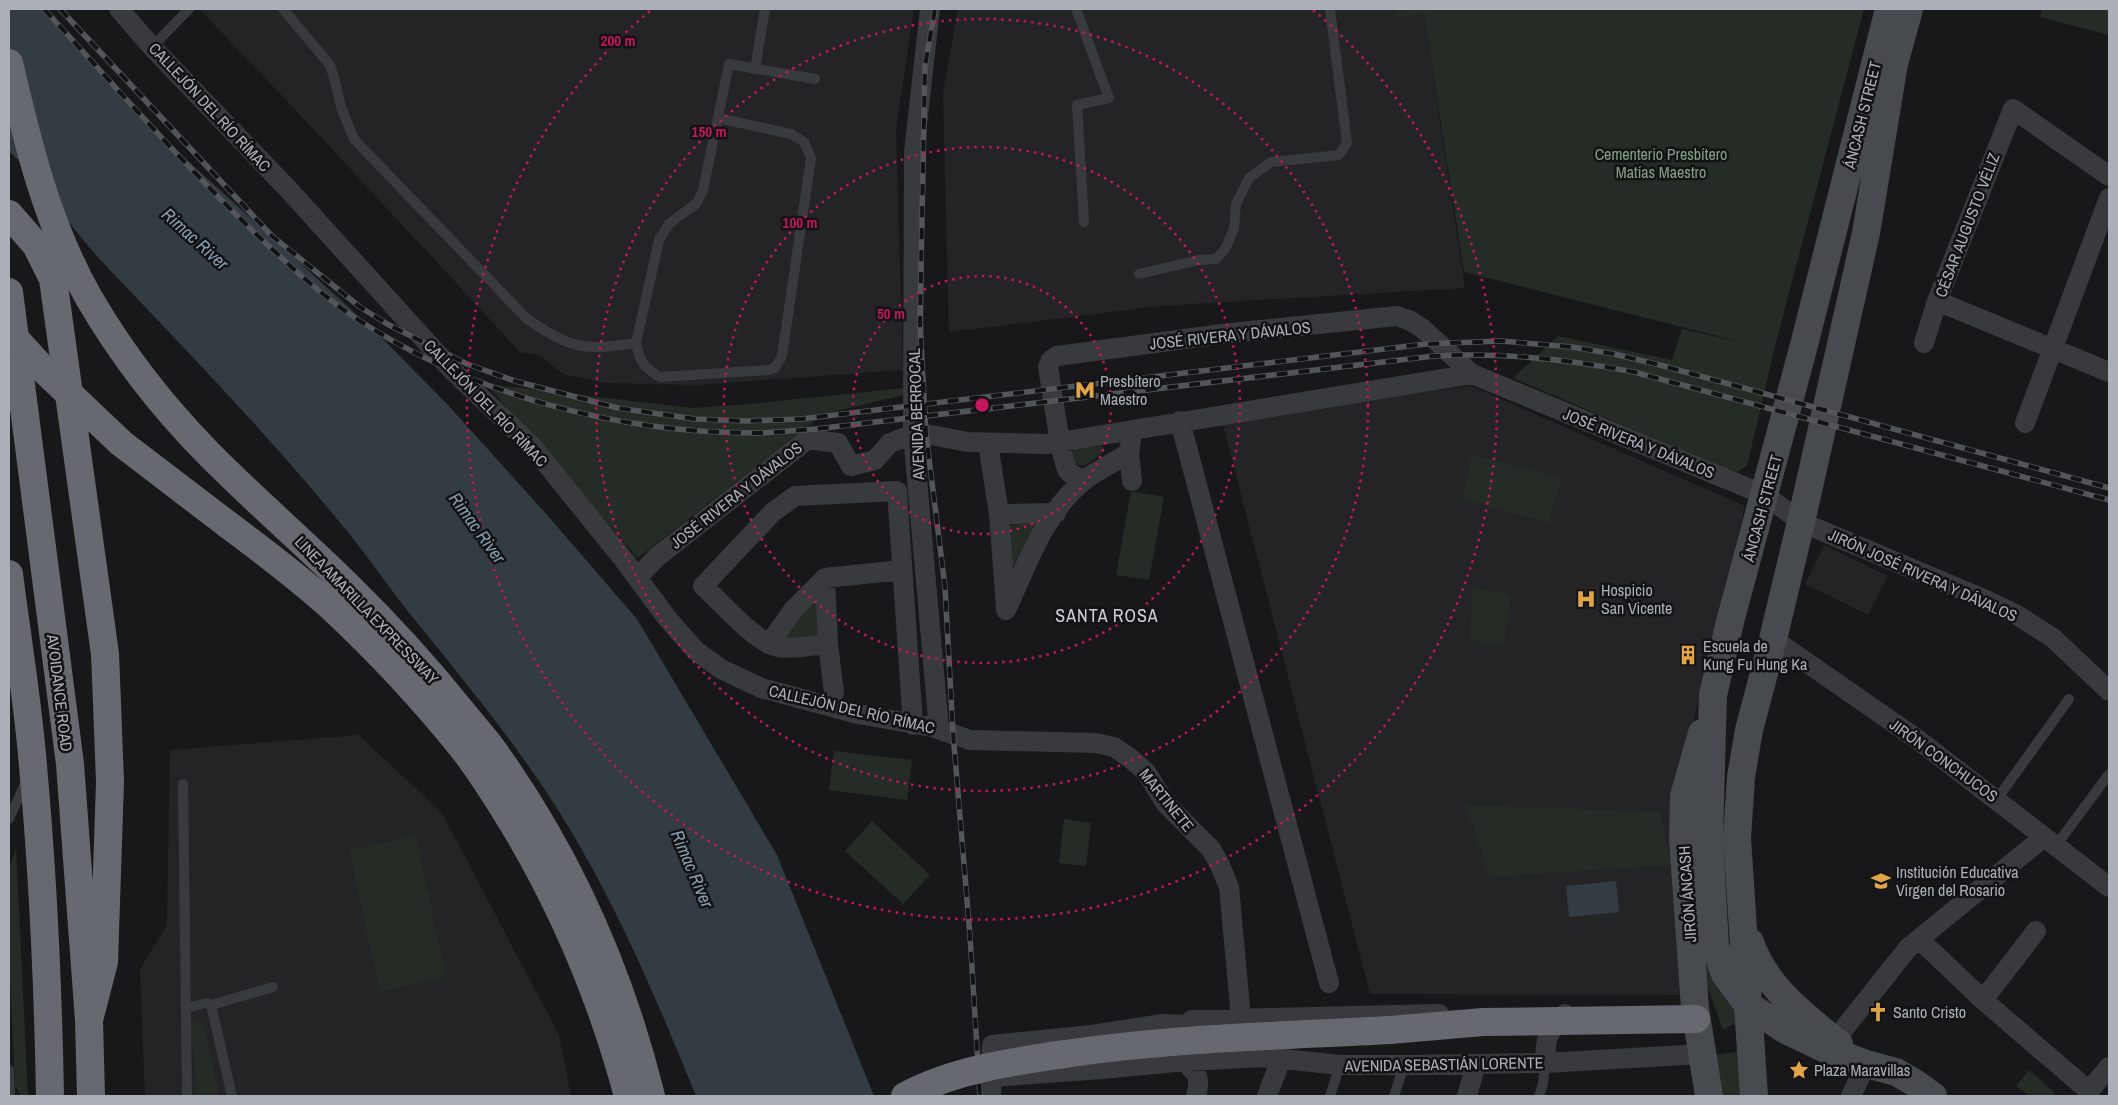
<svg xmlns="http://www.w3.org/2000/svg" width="2118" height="1105" font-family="'Archivo Narrow',sans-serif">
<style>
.built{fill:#242427}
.green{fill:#242c25}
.water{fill:#323c42}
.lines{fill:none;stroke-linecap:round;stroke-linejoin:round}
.lane{stroke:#393a3e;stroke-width:10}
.street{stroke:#393a3e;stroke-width:20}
.secondary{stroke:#474a4e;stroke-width:28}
.highway{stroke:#66696f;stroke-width:28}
.rail-casing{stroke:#525559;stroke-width:5.5}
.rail{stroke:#131315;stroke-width:4;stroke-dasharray:11;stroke-linecap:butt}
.highway-bridge{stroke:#66696f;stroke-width:28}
.ring{fill:none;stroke:#c2185b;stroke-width:2.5;stroke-dasharray:2.5 5}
.labels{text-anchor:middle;stroke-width:5;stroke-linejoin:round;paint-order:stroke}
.street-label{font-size:16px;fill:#abb0b8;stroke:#131315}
.park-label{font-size:16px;fill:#84a184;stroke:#131315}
.poi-label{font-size:16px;fill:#abb0b8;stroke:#131315;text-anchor:start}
.water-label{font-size:18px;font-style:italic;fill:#869fb0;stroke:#131315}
.neighbourhood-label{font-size:18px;letter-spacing:1px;fill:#cccfd5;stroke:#131315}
.centre{fill:#c2185b;stroke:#131315;stroke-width:2.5}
.ring-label{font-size:15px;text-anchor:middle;font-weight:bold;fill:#c2185b;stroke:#131315;stroke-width:5;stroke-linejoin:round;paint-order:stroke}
</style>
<rect width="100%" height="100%" fill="#18181a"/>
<!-- built -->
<path class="built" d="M199,9H914L896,129L903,370L696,385L604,383L563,374L539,355L520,352L291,105Z
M958,9H1396L1398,18L1424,14L1465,288L1159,306L949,332L943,93Z
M1471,386L1745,506L1675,798L1682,995L1370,994L1221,417Z
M1824,545L1888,576L1868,615L1805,584Z
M359,735L442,813L559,1035L571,1096H145L140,969L167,925L170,750Z"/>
<!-- green -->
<path class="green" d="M1396,9H1864L1774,350L1747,466L1735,473L1513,378L1558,336L1672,360L1682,329L1745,343L1464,272L1424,14L1397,18Z
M2042,9H2109V35L2040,17Z
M486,384L693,408L751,404L903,388L904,395L824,414L638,558Z
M1102,446L1105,451L1085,466L1074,464L1072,452L1075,449Z
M1472,455L1561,478L1549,523L1462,499Z
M1131,491L1164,497L1149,580L1116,575Z
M1035,523L1037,524L1017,568L1010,564L1009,525Z
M825,578L828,644L780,647L794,609Z
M1473,587L1511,595L1503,647L1470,640Z
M834,751L912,760L907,800L829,790Z
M1466,805L1660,812L1671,865L1490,877Z
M1064,819L1091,823L1086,866L1059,863Z
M872,821L930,875L903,904L845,851Z
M416,836L446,977L380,992L349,850Z
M16,848L28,1096H21L15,1086L9,957V869Z
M1703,950L1742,1020L1723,1030L1705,980Z
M196,1020L204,1023L219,1096H197L191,1026Z
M1741,1051L1744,1096H1722L1715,1055Z
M2029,1070L2055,1093L2052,1096H2030L2016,1086Z"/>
<!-- water -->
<path class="water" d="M9,9H47L153,129L379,335L447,404L548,516L637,619L777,855L874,1096H696C662,1012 627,929 582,850C536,768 478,698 419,625C395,596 374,565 351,536C275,442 191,355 108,268C73,232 46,187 9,151Z
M1616,881L1619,912L1569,917L1566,886Z"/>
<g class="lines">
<!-- lane -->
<path class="lane" d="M283,9L330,65L335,81L341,107L354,139L527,319C572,349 583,351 636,343
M1076,9L1109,98L1077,105L1084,222
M152,47L189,9
M755,69L765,9
M718,118L791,134L804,142L811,158L782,356L775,368L769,370L660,377C643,367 640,362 636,343L659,240L669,224L697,203L703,190L729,64L815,79
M1139,274L1199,260L1216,259L1225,249L1234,229L1236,204L1249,178L1271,162L1339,155L1347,143L1330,9
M183,784L187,1096
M1997,799L2069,699
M9,819L27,779
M2055,847L2109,774
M211,1005L273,987
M186,1008L207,1003L211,1005L232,1096
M9,1070L10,1093
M1330,1096L1340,1065
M1394,1096L1404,1065
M1539,1096L1543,1084L1545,1063"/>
<!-- street -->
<path class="street" d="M119,9L152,47L288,189L453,371L532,446L624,560L667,618L695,650L721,669L761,688L858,714L932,727L970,740L1096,743L1114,747L1130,758L1146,772L1166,804L1211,849L1219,863L1229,887L1241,1018
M930,9L914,152L913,434L939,729
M1937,301L2109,372
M1924,343L1937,301L2013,109L2109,176
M1180,421L1329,983
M2025,423L2109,198
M1131,441L1129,453L1132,481
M988,443L999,514L1006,608
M1085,480C1079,478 1072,476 1068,471C1061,461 1051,383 1048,367L1051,360L1057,356L1230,333L1397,316L1411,321L1423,329L1472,374L1765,495L1801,522L1986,600L2017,615L2053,638L2109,691
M999,514L1056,513
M637,578L657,557L808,439L838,443L851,466L875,460L890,443L913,434H926L968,442L1048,444L1472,374
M825,578L828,644L834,693
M1006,610C1027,565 1045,510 1086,479C1099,469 1115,462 1129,453
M1773,639L1917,739L2109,887
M769,644L794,609L825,578L902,570
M828,644C814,645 791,650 778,647C755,642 722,603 703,586L773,512L795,496L897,491L913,725
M1919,939L1983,1000L2089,1091L2109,1067
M1983,1000L2036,931
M1835,1040L1908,948L2044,837
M1545,1063C1546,1036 1546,1034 1565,1014
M993,1077L1102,1069L1187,1061L1264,1057L1340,1065H1404L1545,1063L1702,1054
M991,1096L992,1045L1092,1035L1162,1024L1186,1025
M1196,1096C1198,1091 1199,1082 1197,1076C1196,1072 1192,1070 1190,1067C1179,1051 1175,1033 1192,1020L1439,1014
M1267,1096L1281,1059
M1467,1096L1476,1064
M1851,1096L1866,1064"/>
<!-- secondary -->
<path class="secondary" d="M1889,9L1804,345L1730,622L1713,695L1709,839L1715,946L1725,974L1749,1006L1786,1030L1828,1050L1866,1064L1896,1072L1915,1083L1933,1096
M1702,733L1684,796L1683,839L1695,1008L1709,1096
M1750,942C1765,987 1803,1015 1839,1044
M1754,1096L1737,838L1741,777L1749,730L1773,639L1801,522L1866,233L1894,64L1909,9"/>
<!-- highway -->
<path class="highway" d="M9,63C28,144 47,224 89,298C121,353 161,405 206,451C251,497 300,539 346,584C388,625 427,668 463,713C475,728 488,742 498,757C570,859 621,975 651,1096
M9,214L36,245L53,279L105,654L107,703L110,782L104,962L89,1020
M9,292L70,764L89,1020L91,1096
M227,524C262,550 298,577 330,606C377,650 424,700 464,750C482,773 497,798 512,822C564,908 602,999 628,1096
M9,574C17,638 28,702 33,766C43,876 48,986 50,1096
M1390,1030L1483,1022L1696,1019"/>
<defs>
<path id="rail" d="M44,9C113,84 180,161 254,232C287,263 321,296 360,321C476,396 618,433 756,433C776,433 796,430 816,429L1434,356C1502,352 1567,359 1634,372L2109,500
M60,9L272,236L360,307L389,325L467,364L515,381L618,408L695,419L746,421L801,419L1426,344L1501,341L1572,347L1614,354L1656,364L2109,488
M935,9L925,66L920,323L926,434L945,587L953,733L970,936L980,1096"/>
</defs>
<!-- rail casing -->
<use href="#rail" class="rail-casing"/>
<!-- rail -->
<use href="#rail" class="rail"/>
<!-- highway-bridge -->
<path class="highway-bridge" d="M9,332L43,369L121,443L227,524
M905,1096C954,1070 1010,1062 1065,1054C1172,1038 1281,1036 1390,1030"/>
</g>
<!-- distance rings -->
<g class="ring">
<circle cx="982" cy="405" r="129"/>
<circle cx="982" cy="405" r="258"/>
<circle cx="982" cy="405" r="386"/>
<path d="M1313 10A515 515 0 1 1 651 10"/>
</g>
<!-- icons -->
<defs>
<symbol id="metro-bare" viewBox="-9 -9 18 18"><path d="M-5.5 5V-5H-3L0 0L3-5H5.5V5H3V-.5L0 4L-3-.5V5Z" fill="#e2a448" stroke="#131315" stroke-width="2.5" paint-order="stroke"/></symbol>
<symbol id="hospital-bare" viewBox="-9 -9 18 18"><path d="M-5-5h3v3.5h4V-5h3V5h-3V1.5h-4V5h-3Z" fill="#e2a448" stroke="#131315" stroke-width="2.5" paint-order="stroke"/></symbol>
<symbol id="building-bare" viewBox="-9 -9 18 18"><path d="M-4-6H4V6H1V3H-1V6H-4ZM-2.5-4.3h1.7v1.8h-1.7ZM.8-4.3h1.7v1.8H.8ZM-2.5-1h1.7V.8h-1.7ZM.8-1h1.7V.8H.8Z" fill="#e2a448" stroke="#131315" stroke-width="2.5" paint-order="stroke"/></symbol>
<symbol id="school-bare" viewBox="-9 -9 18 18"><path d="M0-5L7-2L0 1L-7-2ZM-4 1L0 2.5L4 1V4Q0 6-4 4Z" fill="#e2a448" stroke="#131315" stroke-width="2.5" paint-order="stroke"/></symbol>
<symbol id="church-bare" viewBox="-9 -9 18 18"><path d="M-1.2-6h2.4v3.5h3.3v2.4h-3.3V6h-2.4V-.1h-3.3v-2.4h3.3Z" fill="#e2a448" stroke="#131315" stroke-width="2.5" paint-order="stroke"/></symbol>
<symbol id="sight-bare" viewBox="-9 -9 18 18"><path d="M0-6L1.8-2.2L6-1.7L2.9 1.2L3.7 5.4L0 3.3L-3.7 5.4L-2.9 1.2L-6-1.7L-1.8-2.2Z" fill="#e2a448" stroke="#131315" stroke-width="2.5" paint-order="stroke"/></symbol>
</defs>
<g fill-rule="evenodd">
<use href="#metro-bare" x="1071" y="376" width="28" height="28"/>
<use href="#hospital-bare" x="1572" y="585" width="28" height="28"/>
<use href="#building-bare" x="1674" y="641" width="28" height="28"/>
<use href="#school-bare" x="1867" y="867" width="28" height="28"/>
<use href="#church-bare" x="1864" y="998" width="28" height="28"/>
<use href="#sight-bare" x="1785" y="1056" width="28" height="28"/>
</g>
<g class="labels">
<!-- street labels -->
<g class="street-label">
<text transform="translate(210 107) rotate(47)" y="6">CALLEJÓN DEL RÍO RÍMAC</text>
<text transform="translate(1862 115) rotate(-76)" y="6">ÁNCASH STREET</text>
<text transform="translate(1967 225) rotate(-69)" y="6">CÉSAR AUGUSTO VÉLIZ</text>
<text transform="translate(1230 335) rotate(-6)" y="6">JOSÉ RIVERA Y DÁVALOS</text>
<text transform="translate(486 403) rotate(46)" y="6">CALLEJÓN DEL RÍO RÍMAC</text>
<text transform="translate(916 414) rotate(-92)" y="6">AVENIDA BERROCAL</text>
<text transform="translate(1639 443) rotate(22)" y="6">JOSÉ RIVERA Y DÁVALOS</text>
<text transform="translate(736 495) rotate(-38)" y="6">JOSÉ RIVERA Y DÁVALOS</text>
<text transform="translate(1762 508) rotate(-75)" y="6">ÁNCASH STREET</text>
<text transform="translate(1923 575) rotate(24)" y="6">JIRÓN JOSÉ RIVERA Y DÁVALOS</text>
<text transform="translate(367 610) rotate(46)" y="6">LINEA AMARILLA EXPRESSWAY</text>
<text transform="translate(60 693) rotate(83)" y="6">AVOIDANCE ROAD</text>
<text transform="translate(852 709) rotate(13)" y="6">CALLEJÓN DEL RÍO RÍMAC</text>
<text transform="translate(1944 760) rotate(36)" y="6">JIRÓN CONCHUCOS</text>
<text transform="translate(1167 800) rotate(51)" y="6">MARTINETE</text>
<text transform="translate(1687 894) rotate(-94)" y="6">JIRÓN ÁNCASH</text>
<text transform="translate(1444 1064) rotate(-1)" y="6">AVENIDA SEBASTIÁN LORENTE</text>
</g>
<!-- park labels -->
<g class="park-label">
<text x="1661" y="160">Cementerio Presbítero<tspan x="1661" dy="18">Matías Maestro</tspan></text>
</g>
<!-- poi labels -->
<g class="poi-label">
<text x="1100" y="387">Presbítero<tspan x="1100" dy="18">Maestro</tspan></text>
<text x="1601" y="596">Hospicio<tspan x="1601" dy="18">San Vicente</tspan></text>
<text x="1703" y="652">Escuela de<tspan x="1703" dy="18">Kung Fu Hung Ka</tspan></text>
<text x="1896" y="878">Institución Educativa<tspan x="1896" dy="18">Virgen del Rosario</tspan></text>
<text x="1893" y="1018">Santo Cristo</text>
<text x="1814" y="1076">Plaza Maravillas</text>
</g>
<!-- water labels -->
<g class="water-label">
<text transform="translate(195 239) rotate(42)" y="6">Rimac River</text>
<text transform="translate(477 528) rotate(54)" y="6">Rimac River</text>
<text transform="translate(692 869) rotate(67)" y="6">Rimac River</text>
</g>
<!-- neighbourhood labels -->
<g class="neighbourhood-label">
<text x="1107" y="622">SANTA ROSA</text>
</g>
</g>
<circle cx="982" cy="405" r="8" class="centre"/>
<g class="ring-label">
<text x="618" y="46">200 m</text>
<text x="709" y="137">150 m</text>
<text x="800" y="228">100 m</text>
<text x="891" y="319">50 m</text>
</g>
<!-- border -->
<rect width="2118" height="1105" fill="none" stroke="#abb0b8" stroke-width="20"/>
</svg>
